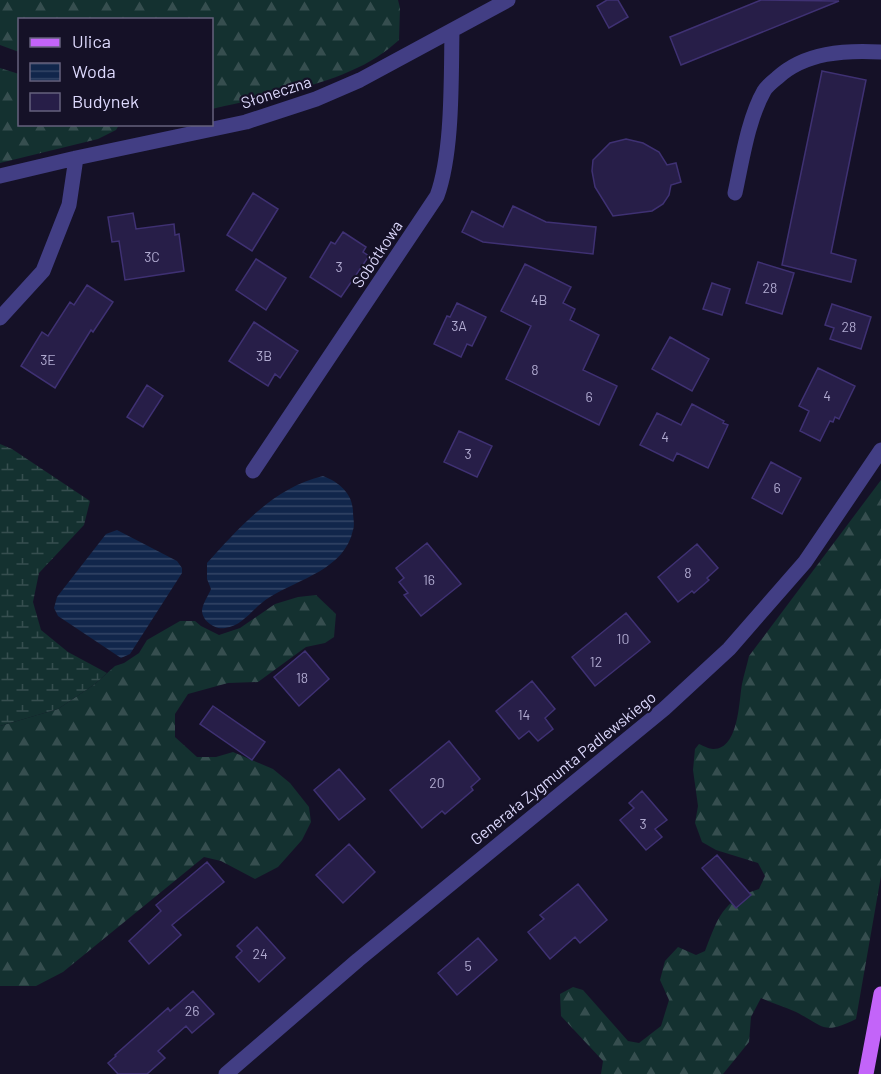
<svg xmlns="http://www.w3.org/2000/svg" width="881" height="1074" font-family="Barlow,sans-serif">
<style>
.forest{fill:url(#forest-firs)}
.wetland{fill:url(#wetland-marsh)}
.water{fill:url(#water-rules)}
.building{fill:#271e48;stroke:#3f3173;stroke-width:1.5}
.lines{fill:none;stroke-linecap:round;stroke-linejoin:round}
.minor{stroke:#423e84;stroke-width:15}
.major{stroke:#c364f9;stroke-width:15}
.labels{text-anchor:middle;stroke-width:4.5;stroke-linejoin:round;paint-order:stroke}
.number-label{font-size:14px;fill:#b0aad0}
.street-label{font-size:16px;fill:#ddd9fd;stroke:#151127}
</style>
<defs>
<pattern id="forest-firs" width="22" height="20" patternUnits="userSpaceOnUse" patternTransform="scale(1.5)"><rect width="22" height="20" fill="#143130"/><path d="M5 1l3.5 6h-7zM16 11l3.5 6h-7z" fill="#364e4f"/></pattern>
<pattern id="wetland-marsh" width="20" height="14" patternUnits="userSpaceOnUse" patternTransform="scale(1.5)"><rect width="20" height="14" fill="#143130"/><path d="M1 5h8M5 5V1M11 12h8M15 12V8" fill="none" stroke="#364e4f"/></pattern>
<pattern id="water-rules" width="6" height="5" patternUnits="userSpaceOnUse" patternTransform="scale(1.5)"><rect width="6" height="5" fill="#11264b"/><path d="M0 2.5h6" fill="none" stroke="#334566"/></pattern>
</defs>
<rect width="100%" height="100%" fill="#151127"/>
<!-- forest -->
<path class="forest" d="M0,0H398L400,8L399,40C392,46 385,52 377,57C334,85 261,98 212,109V20H20L19,52L0,45Z
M0,68L19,74L20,124L119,125L116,130L98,139L0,163Z
M881,480V876L856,1019C823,1035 825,1027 796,1012C785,1007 772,1003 761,998L751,1017L749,1042L723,1074H601L603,1061L561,1016L560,994L573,987L583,990L628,1041L639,1043L661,1026L669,1000L660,980L665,961L678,947L696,955L705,951C718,918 722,900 759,889L765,876L758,863L716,850L702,842L695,823L698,806L693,770L695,749L699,744C704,746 709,749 713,749C739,750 739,700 742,684C744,674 747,665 749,656Z
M316,595L336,614L334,637L325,643L306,647L258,682L228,683L188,694L175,714V737L197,757H216L233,752L273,769L290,783L309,807L311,822L302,840L278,867L255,879L221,861L204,857L63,972L36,986H0V726L58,709L95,684L115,666L124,663L139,653L147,640L180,621H195L201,626L219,635L240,628L275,604L298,597Z"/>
<!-- wetland -->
<path class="wetland" d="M0,444L12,449L90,501L84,525L39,573L33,602L41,630L68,652L107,673L95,684L58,709L0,726Z"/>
<!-- water -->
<path class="water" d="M323,476C339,482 353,494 353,512C353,517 355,525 353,530C345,569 299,579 270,597C254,606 244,626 225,628C215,630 202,621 202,610C203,603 208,596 211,589L207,579V563C239,528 274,487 323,476Z
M117,530L177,561L182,568V573L130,654L121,658L58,616L54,608L57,597L106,534Z"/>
<!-- building -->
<path class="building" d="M607,0H618L628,17L609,28L597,6Z
M761,0L839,1L681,65L670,37Z
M822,71L866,80L831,253L856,260L851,282L782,265Z
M626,139L643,143L659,152L667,165L676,163L681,182L671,185L669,195L663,204L652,211L613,216L595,187L592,171L593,160L610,143Z
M253,193L278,209L252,251L227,235Z
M513,206L546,222L596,227L593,254L483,242L462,232L472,211L503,227Z
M133,213L136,229L174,224L175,235L179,234L184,271L125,280L119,241L112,242L108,217Z
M343,232L366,247L363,252L369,256L341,297L310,277L331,242L335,244Z
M256,259L286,278L266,310L236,290Z
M758,262L794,273L782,314L746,303Z
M525,264L571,287L563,303L575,309L570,320L599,335L583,370L617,386L599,425L506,379L531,326L501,311Z
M712,283L730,289L722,315L703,309Z
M87,285L113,302L93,332L91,330L55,388L21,366L42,332L48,336L70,302L74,305Z
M457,303L486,317L472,346L467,344L461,357L434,344L447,316L450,317Z
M832,304L871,317L861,349L830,339L834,328L825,325Z
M254,322L298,351L280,378L275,374L268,386L229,361Z
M670,337L709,359L692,391L652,369Z
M818,368L855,386L839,419L835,417L833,422L830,421L820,441L800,431L809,411L799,406Z
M147,385L163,396L143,427L127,417Z
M692,404L724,421L723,423L728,425L708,468L677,453L673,461L640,445L657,413L681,425Z
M459,431L492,446L477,477L444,462Z
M771,462L801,478L782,514L752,498Z
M427,543L461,584L421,616L404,595L408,593L399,582L404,578L396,568Z
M697,544L718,568L707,578L709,580L694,593L692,591L678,602L658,577Z
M626,613L650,642L595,686L572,657Z
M305,651L329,679L299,706L274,677Z
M532,681L555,709L545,718L553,729L538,741L529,731L519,739L496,711Z
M213,706L265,742L252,760L200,724Z
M449,741L480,779L471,787L473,790L445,814L442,811L422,828L390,790Z
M339,769L365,799L339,820L314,790Z
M642,791L667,820L655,829L662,837L646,850L620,820L634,808L629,803Z
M349,844L375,872L343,903L316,875Z
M717,855L751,895L736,908L702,868Z
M207,862L224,882L172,925L181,935L149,964L129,941L161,911L156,905Z
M578,884L607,920L580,943L575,937L550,959L528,932L544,919L540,915Z
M257,927L285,958L259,982L236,957L242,951L237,946Z
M478,938L497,960L457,995L438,973Z
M193,991L214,1014L192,1033L186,1026L158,1051L165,1058L147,1074H118L108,1063L116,1056L115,1055L168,1008L170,1011Z"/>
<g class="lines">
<!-- minor -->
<path class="minor" d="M0,176L76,158L246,122L316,99L360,80L508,0
M735,193C742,161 748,119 764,91C767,86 772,82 777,78C805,52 845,50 881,52
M0,318L43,271L69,205L76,158
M253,471L437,196C453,152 451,78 452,31
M226,1074L358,960L664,709L729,649L805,562L881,450"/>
<!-- major -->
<path class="major" d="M866,1074L881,994"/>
</g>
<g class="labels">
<!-- number labels -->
<g class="number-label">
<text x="152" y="262">3C</text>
<text x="339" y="272">3</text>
<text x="770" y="293">28</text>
<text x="539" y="305">4B</text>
<text x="459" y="331">3A</text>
<text x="849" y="332">28</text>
<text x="264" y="361">3B</text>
<text x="48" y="365">3E</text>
<text x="535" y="375">8</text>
<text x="827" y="401">4</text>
<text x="589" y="402">6</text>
<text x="665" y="442">4</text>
<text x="468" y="459">3</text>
<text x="777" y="493">6</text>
<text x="688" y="578">8</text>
<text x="429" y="585">16</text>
<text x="623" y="644">10</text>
<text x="596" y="667">12</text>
<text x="302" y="683">18</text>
<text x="524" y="720">14</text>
<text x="437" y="788">20</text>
<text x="643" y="829">3</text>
<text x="260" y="959">24</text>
<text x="468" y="971">5</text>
<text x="192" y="1016">26</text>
</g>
<!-- street labels -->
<g class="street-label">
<text transform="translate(276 92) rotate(-18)" y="6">Słoneczna</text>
<text transform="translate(377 254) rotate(-56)" y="6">Sobótkowa</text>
<text transform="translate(563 768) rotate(-39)" y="6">Generała Zygmunta Padlewskiego</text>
</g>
</g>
<!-- legend -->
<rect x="18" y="18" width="195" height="108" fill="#151127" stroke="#65617d" stroke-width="1.5"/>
<rect x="30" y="38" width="30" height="9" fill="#c364f9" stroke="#65617d" stroke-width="1.5"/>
<text x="72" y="48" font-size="18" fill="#ddd9fd">Ulica</text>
<rect x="30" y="63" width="30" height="18" fill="url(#water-rules)" stroke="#65617d" stroke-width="1.5"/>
<text x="72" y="78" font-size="18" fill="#ddd9fd">Woda</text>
<rect x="30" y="93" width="30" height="18" fill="#271e48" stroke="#65617d" stroke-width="1.5"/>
<text x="72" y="108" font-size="18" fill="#ddd9fd">Budynek</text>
</svg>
